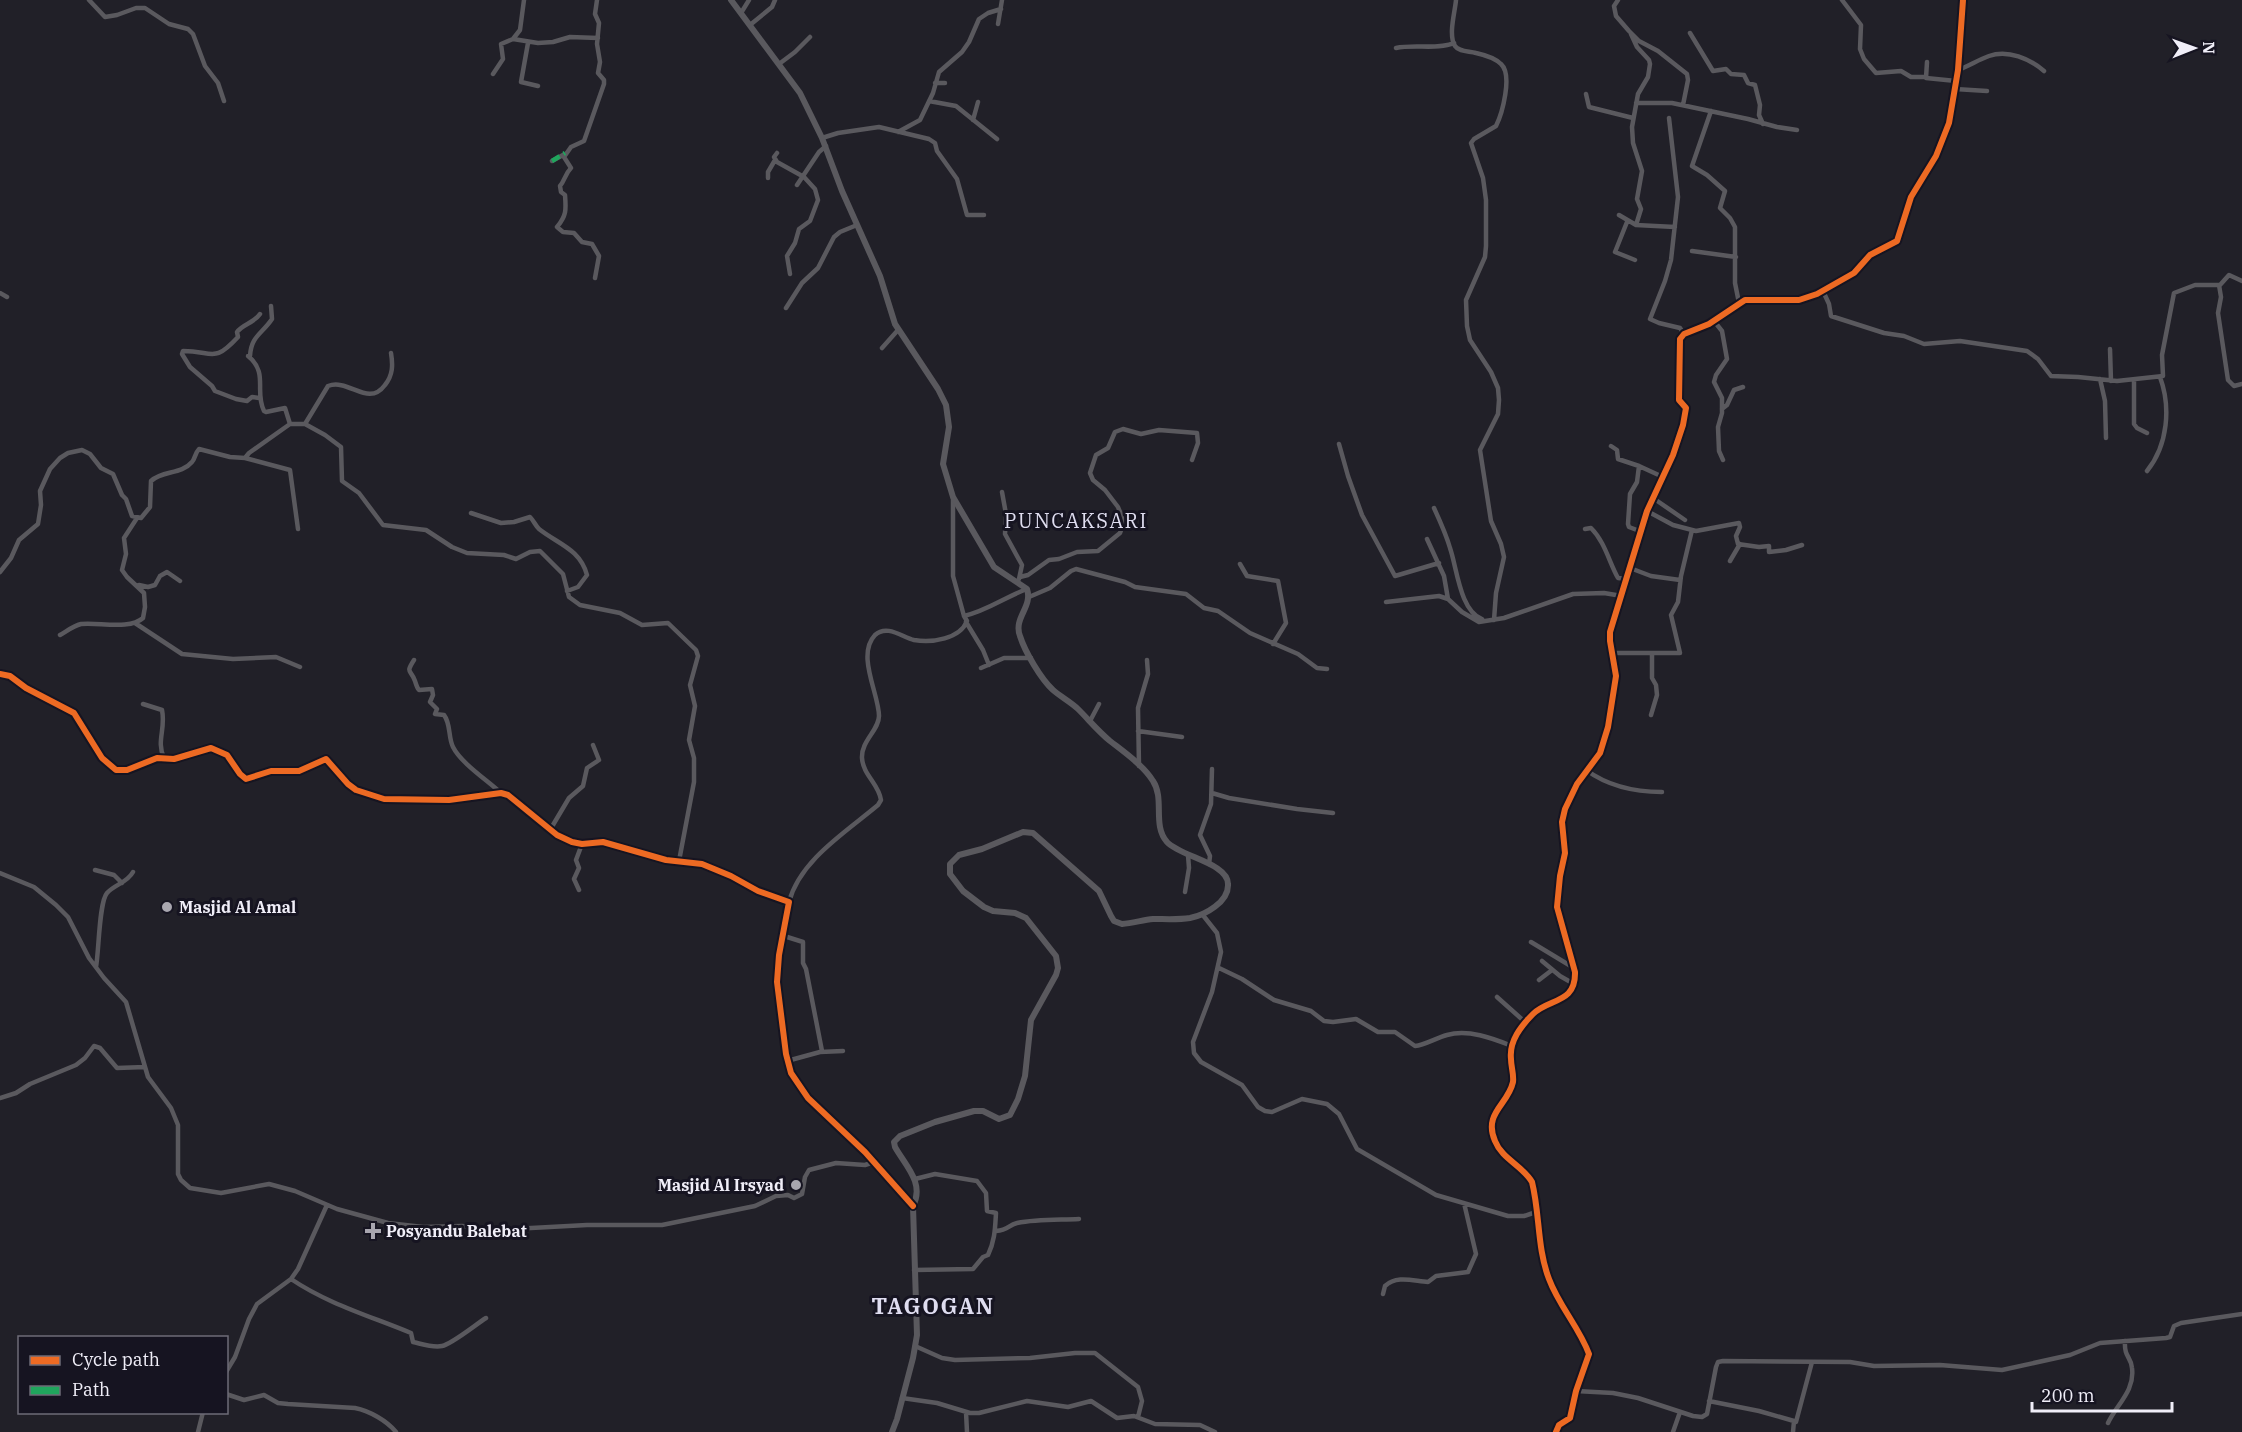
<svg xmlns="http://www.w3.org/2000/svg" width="2242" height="1432" font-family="'IBM Plex Serif',serif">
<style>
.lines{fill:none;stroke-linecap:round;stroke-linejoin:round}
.minor{stroke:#5a595e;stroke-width:4.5}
.tertiary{stroke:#5a595e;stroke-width:5}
.secondary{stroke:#5a595e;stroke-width:6}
.quiet{stroke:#20a55d;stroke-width:4.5;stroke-dasharray:9 4.5;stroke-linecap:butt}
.cycleway-casing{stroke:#161421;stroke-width:10}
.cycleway{stroke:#ed6a23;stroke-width:6}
.poi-dot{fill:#a8a6af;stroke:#161421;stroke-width:2}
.labels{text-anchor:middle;stroke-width:6;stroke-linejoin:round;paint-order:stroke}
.poi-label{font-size:16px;font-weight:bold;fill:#f0eef8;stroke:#161421;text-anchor:start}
.quarter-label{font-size:20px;letter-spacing:1.5px;fill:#dfddf0;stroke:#161421}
.district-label{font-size:22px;font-weight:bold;letter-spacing:1.5px;fill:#dfddf0;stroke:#161421}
</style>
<rect width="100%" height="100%" fill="#212028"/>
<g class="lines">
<!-- minor -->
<path class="minor" d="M89,0L105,17L117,15L136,8H145L169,24L188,29L193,34L205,66L218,83L224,101
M524,0L520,30L513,39L538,43L553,42L570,37L598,38
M1456,0C1455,12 1448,35 1455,46C1459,52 1469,51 1476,53C1485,55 1495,58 1501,64C1513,75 1502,114 1496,126L1474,139L1471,143L1483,178L1486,200V246L1485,257L1466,300L1467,326L1470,340L1491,372L1498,388L1499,400L1498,414L1480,450L1491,521L1501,544L1504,557L1496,593L1494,620
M1618,0L1614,6L1616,16L1629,31L1639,41L1658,51L1687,74L1688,80L1683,105
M1842,0L1861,25L1860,49L1864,59L1876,73L1901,71L1911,77H1925
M741,13L749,0
M998,24L1002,0
M750,25L772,7L775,0
M1690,33L1713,71L1726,69L1731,74L1744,75L1748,83L1755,85L1760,105L1759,115L1763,124
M1631,34L1637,47L1649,60L1650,64L1648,77L1638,94L1632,127L1633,143L1642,171L1637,199L1641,209L1636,225
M528,43L521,82L538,86
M1396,48C1414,44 1438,50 1454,43
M1927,62L1926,78L1956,81
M779,64L795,52L810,37
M1958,70C1969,66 1978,60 1989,56C2008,49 2030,59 2044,71
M493,74L503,59L501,44L513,39
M935,83H945
M1955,89L1987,91
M1586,94L1589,107L1633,118
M929,101L956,106L997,139
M1636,103H1672L1748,119L1777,127L1797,130
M1711,111L1692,166L1707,175L1725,191L1720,208L1730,218L1735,227V283L1739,303
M1669,118L1678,197L1671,260L1665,281L1650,319L1659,323L1680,328L1684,334
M973,120L978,102
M898,132L920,120L933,93L939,72L962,52L969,42L979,19L988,13L1001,9
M822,138L838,133L879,127L929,139L935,143L937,151L957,179L967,215H984
M777,153L774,157L777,162L804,177L815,189L818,200L810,221L799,229L795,243L787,256L790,274
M552,161L563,155
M768,178V172L775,160
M797,185L819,152L826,146
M1619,215L1636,225L1675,227
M1627,222L1615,252L1635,260
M1692,251L1736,257
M595,278L599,256L592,244L582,242L574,233L563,232L557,227C567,215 566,209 565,195L561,192L560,186C565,180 565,174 571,168L564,157L571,147L584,141L604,84V80L598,73L600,62L597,44L599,23L595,14L597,0
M2220,285L2229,275L2242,281
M1823,291L1829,304L1831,316L1884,333L1904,336L1924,344L1960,341L2027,351L2038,359L2051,376L2078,377L2117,381L2163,376L2162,355L2174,293L2195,285H2219L2221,297L2218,313L2228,380L2234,386L2242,384
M0,293L7,297
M271,306L272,319C262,334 251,336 250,356H248C269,373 254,391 264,411L266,412L285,408L290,424
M786,308L802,283L818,268L834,237L840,232L857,225
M1714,321L1722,331L1727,359L1716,375L1714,382L1722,398V413L1718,427L1719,451L1723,460
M882,348L898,330
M2110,349L2111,381
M2100,379L2105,401L2106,438
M2134,380V424L2137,428L2147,433
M259,398L252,397L247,401L236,399L215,391L212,386L190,367L182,354L183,351C214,351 213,364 238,337L237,332C243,324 254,323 260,314
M1722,409L1727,405L1734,390L1743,387
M305,424L328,386C349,378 368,408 385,385C393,375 393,365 391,353
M1339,444L1348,476L1362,515L1395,576L1439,563
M1611,446L1617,450L1618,459L1639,466L1637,482L1630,494L1628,524L1629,527L1642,532
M245,458L290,470L298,529
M1639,466L1663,477
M2147,471C2168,445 2171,407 2160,377
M1002,492L1006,514L1005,534L1022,565L1019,579
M953,497V576L964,616
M1653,498L1685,520
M1434,508C1440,521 1446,534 1450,548C1457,568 1460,611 1482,619
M1647,511L1673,525L1696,531L1739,523L1740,527L1736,536L1738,544L1759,547L1769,546V552L1786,550L1802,545
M471,513L501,523L514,522L530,517C534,521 535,525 539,529C558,544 580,549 587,575L578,587L567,591
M1585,529L1591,528C1605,542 1609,562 1618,578L1627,579
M1427,539L1444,576L1448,599
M1730,561L1740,544
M1240,564L1247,576L1278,581L1286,623L1273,644
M1630,568L1651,576L1680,580
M0,572L11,558L19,540L38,524L41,505L40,491L50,469L60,458L68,453L82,450L90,454L101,468L113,474L122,495L126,499L132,516L141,518L150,507L151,481C163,470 181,475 192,462C195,459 195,453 199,449L230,457L245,458L249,453L290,424H305L325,435L341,447L342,481L359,493L383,525L426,530L452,547L467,553L504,555L516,559L530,552L540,551L563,574L569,597L580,605L620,613L642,625L668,623L696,650L698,656L690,685L695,706L689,740L694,758V782L679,861
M1020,577L1028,575L1049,560L1059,559L1077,552L1098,551L1120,533L1124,522L1118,507L1105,490L1093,480L1090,473L1096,455L1108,448L1115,432L1123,429L1141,434L1159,430L1197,433L1198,443L1192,460
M139,585L148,587L155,585L160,576L167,572L180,581
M1029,597L1050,588L1071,571L1076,569L1125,582L1135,587L1186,594L1204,608L1218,611L1250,633L1298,654L1317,668L1327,669
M1386,602L1439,596L1448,599L1462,612L1479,622L1504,618L1573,594L1604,593L1622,596
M966,622L983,650L989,665
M135,623L182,654L233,659L276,657L300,667
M60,635C67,631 73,626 81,624C98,622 130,630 143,618L145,607L144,593L127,577L122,570L126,554L124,538L137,518
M1612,653H1680L1671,615L1678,602L1681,576L1692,530
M414,660C405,674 411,669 415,681C416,684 417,688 419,690L432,689L433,695L430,702L437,709L435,714L444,715C451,724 448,737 453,747C461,763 487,780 501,793
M981,668L1004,658H1031
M143,704L162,710C166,729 156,741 164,758
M1651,715L1657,695L1656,685L1652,678V653
M1090,721L1099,704
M1138,731L1182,737
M1139,766L1138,708L1148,674L1147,660
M1586,770C1608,786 1636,792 1662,792
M1212,793L1229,798L1297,809L1333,813
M550,830L569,798L583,786L587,768L599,760L593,745
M1209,864L1210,856L1200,835L1211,804L1212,769
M95,870L114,875L122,883
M0,873L34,887L56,905L68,917L89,958L104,978L126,1002L148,1077L171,1108L178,1125V1174L181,1180L190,1188L221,1193L269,1184L295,1191L337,1209L388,1223L423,1227L462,1226L495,1230L587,1225H662L755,1206L776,1196L788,1195L794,1198L802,1194L805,1177L809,1170L836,1163L865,1165L874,1162
M579,890L574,879L579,868L576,860L582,844
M1185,892L1189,868L1188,855
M789,902C800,860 846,832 878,805L881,800C879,784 863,775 862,758C861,741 879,730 879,716C879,694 856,655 875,635C887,624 902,637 914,640C932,643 960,639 967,621L964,616C987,611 1005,597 1027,589
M1202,914L1217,933L1221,952L1212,992L1193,1042L1194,1053L1201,1062L1242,1085L1258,1107L1265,1111L1272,1112L1302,1099L1327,1104L1339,1114L1357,1149L1436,1195L1508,1216H1524L1536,1212
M784,936L803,942V963L806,969L822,1051
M1531,942L1574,968
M1542,961L1560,976L1574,984
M96,967C99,951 99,902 107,893C115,884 127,883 133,872
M1219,968L1242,979L1274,1000L1311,1011L1324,1021L1333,1022L1356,1019L1378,1032H1395L1415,1046C1425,1045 1436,1038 1447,1035C1468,1029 1492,1038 1512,1046
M1539,980L1552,970
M1497,997L1525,1022
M787,1061L820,1052L843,1051
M0,1098L16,1093L30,1084L76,1065L85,1058L94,1046L100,1048L117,1068L145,1067
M996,1231C1009,1230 1008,1225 1017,1223C1037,1219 1058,1220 1079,1219
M914,1270L973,1269L983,1257L988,1255C995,1240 995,1229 996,1213L987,1211L986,1193L977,1181L935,1174L915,1179
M291,1279C328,1304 370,1316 411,1333L413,1342C422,1344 433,1348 442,1346C452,1344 475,1325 486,1318
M1383,1294L1385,1286C1397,1275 1413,1281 1428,1282L1436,1276L1468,1272L1476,1254L1464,1203
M915,1346L942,1358L955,1360L1030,1358L1075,1353H1095L1138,1387L1142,1401L1138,1417
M226,1372L235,1357L249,1319L257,1304L291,1279L298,1269L327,1205
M1576,1391L1613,1393L1638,1398L1693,1416L1702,1417L1707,1414L1716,1367L1718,1362L1723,1361L1850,1362L1874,1366L1940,1365L2002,1370L2070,1355L2100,1343L2166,1338L2170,1337L2174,1326L2181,1323L2242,1314
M226,1394L244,1400L264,1395L278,1403L288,1404L355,1408C370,1411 387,1421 396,1432
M902,1398L937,1403L970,1413H979L1027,1401L1068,1407L1091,1401L1117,1418L1134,1416L1155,1424L1200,1425L1215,1432
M1709,1401L1759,1411L1794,1421L1793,1432
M966,1412L967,1432
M1796,1422L1812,1362
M2108,1423C2117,1404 2135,1391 2132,1368C2131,1356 2124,1358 2125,1341
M198,1432L203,1412
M1556,1432L1559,1425L1570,1418L1576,1391L1589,1354C1579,1327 1559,1306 1549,1279C1537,1248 1540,1214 1532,1182C1523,1166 1502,1159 1495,1141C1483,1113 1508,1105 1513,1082C1514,1074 1511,1067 1511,1059C1509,1041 1521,1026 1533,1014C1549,998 1576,1004 1575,972L1557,907L1560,876L1565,853L1562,822L1565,809L1577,784L1600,753L1608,727L1616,676L1610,641V632L1647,511L1673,455L1683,425L1686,408L1679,400L1680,339L1684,334L1709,324L1745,300H1799L1817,294L1854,273L1870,255L1897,241L1911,197L1936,156L1949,123L1958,70L1963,0
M1673,1432L1680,1412"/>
<!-- tertiary -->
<path class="tertiary" d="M0,674L10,676L26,688L74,713L102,758L116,770H127L157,758L174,759L211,748L227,755L240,774L246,779L271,771H299L326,759L348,784L356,790L384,799L449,800L501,793L508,795L557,835L572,842L582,844L603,842L666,860L702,864L731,876L758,891L789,902L779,955L777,982L786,1054L791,1073L808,1098L865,1152L913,1206"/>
<!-- secondary -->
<path class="secondary" d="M731,0L800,93L822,138L842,191L880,276L895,324L938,389L946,405L949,427L943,464L953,497L994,567L1027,589C1033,607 1013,618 1020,636C1025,652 1041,679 1053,690C1061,697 1071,702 1078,709C1089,720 1098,731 1110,741C1124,752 1144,766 1153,781C1165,799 1152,825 1167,842C1181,857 1228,863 1228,884C1229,902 1205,915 1190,918C1178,920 1165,919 1153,919C1143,920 1133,923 1122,924L1114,921L1111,916L1099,891L1033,833L1023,832L982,849L959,855L950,864V874L963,891L984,907L993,911L1015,913L1026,918L1056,956L1058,968L1056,975L1031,1020L1025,1076L1018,1099L1010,1115L999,1119L983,1111H974L935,1122L900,1136L894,1142L895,1147C905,1165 925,1183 913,1206L917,1335L913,1358L897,1419L892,1432"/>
<!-- quiet -->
<path class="quiet" d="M552,161L565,153"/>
<defs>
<path id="cycleway" d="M0,674L10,676L26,688L74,713L102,758L116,770H127L157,758L174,759L211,748L227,755L240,774L246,779L271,771H299L326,759L348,784L356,790L384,799L449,800L501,793L508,795L557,835L572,842L582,844L603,842L666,860L702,864L731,876L758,891L789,902L779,955L777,982L786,1054L791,1073L808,1098L865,1152L913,1206
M1556,1432L1559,1425L1570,1418L1576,1391L1589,1354C1579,1327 1559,1306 1549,1279C1537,1248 1540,1214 1532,1182C1523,1166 1502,1159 1495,1141C1483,1113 1508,1105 1513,1082C1514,1074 1511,1067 1511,1059C1509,1041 1521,1026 1533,1014C1549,998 1576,1004 1575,972L1557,907L1560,876L1565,853L1562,822L1565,809L1577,784L1600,753L1608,727L1616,676L1610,641V632L1647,511L1673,455L1683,425L1686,408L1679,400L1680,339L1684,334L1709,324L1745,300H1799L1817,294L1854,273L1870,255L1897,241L1911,197L1936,156L1949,123L1958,70L1963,0"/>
</defs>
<!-- cycleway casing -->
<use href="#cycleway" class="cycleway-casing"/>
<!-- cycleway -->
<use href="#cycleway" class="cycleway"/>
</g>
<!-- markers -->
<g class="poi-dot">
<circle cx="167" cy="907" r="6"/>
<circle cx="796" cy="1185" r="6"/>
<path d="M370 1222h6v6h6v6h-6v6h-6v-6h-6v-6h6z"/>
</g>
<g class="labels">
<!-- poi labels -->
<g class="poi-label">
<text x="179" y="913">Masjid Al Amal</text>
<text x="784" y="1191" text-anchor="end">Masjid Al Irsyad</text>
<text x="386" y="1237">Posyandu Balebat</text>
</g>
<!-- quarter labels -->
<g class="quarter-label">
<text x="1076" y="528">PUNCAKSARI</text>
</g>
<!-- district labels -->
<g class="district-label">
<text x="933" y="1314">TAGOGAN</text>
</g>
</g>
<!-- legend -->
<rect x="18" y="1336" width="210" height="78" fill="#161421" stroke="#6d6b77" stroke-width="1.5"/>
<rect x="30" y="1356" width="30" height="9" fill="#ed6a23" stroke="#6d6b77" stroke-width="1.5"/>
<text x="72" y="1366" font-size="18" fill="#f0eef8">Cycle path</text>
<rect x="30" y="1386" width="30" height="9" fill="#20a55d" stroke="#6d6b77" stroke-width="1.5"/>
<text x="72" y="1396" font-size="18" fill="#f0eef8">Path</text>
<!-- north arrow -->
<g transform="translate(2194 48) rotate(89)" stroke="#161421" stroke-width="4.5" paint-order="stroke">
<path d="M0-4.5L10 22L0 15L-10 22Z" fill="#f0eef8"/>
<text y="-9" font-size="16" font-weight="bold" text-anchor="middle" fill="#f0eef8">N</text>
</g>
<!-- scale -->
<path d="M2032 1402v9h140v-9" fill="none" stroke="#f0eef8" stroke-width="3"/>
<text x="2041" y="1402" font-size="18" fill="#f0eef8" stroke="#161421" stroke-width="4.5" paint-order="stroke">200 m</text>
</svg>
